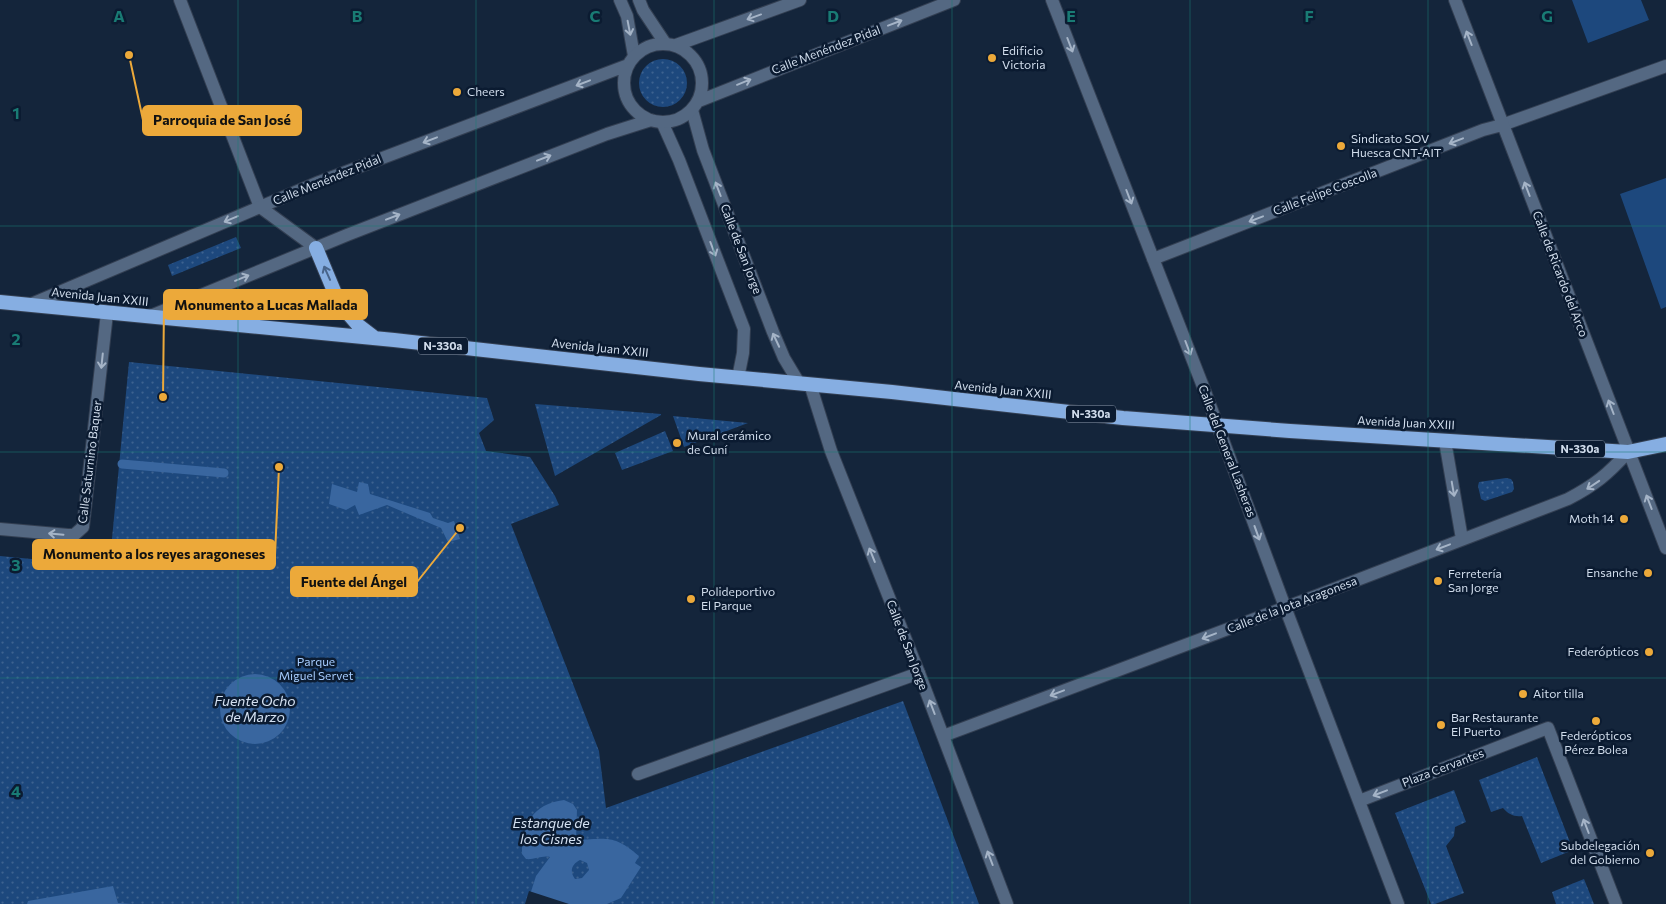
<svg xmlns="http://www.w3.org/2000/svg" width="1666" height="904" font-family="Commissioner,sans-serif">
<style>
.grass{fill:#1d487d}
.park{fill:url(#park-dots)}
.water{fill:#39669f;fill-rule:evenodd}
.pier{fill:#14253b}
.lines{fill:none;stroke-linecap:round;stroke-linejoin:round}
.stream{stroke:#39669f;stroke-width:9}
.service-casing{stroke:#333f52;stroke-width:14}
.pedestrian-casing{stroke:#333f52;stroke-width:14}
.minor-casing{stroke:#333f52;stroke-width:14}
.secondary-casing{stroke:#333f52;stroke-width:14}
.trunk-casing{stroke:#333f52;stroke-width:16}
.service{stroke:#546882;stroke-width:12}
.pedestrian{stroke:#546882;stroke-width:12}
.minor{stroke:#546882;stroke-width:12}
.secondary{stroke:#546882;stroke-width:12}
.trunk{stroke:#86aee2;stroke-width:14}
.oneway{stroke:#a5b4c7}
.oneway2{stroke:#48648a}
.grid{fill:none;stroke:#197b74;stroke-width:1;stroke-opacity:0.55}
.poi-dot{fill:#eca93a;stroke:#0b1b31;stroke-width:2}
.labels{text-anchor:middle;stroke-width:5;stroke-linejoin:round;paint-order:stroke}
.shield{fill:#0b1b31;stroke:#96a3b4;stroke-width:1}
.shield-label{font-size:11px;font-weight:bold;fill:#d1ddec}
.street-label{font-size:12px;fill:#d1ddec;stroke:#0b1b31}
.poi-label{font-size:12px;fill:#d1ddec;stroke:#0b1b31;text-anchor:start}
.park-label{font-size:12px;fill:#a5cbfd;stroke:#0b1b31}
.water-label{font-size:14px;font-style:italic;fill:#d4e1f2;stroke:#0b1b31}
.grid-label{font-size:16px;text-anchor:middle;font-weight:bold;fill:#197b74;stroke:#0b1b31;stroke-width:5;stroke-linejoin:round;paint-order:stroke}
.leader{fill:none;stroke:#eca93a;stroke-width:2}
.callout-dot{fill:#eca93a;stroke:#0b1b31;stroke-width:2}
.callout{fill:#eca93a;stroke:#eca93a;stroke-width:2}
.callout-label{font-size:14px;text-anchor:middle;font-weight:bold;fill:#111}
</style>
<defs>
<pattern id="park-dots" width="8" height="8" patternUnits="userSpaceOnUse" patternTransform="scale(1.25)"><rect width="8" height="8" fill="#1d487d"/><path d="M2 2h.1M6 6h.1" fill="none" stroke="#3d6290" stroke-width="1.8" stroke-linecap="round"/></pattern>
</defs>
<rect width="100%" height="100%" fill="#14253b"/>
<!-- grass -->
<path class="grass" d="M1572,0H1641L1649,20L1588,43Z
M1666,178V307L1661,309L1620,194Z"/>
<!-- park -->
<path class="park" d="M639 83a24 24 0 1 1 48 0a24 24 0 1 1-48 0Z
M236,237L241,248L172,276L168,265Z
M129,362L487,398L494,420L479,433L486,451L530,457L555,496L559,505L511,524L599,751L606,808L903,701L979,904H0V556L105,566L111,549Z
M535,404L661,414V415L555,476Z
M673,416L748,423L684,447Z
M665,431L673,451L622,470L615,453Z
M1506,478L1511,479L1513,482L1514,489L1512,492L1485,501L1481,499L1478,486L1479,482Z
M1537,757L1573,850L1541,863L1522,816C1514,817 1508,814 1503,808L1491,812L1479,780Z
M1454,790L1466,822L1455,827L1454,836L1446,846L1464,893L1435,904H1431L1395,813Z
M1584,879L1594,904H1556L1552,892Z"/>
<!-- water -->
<path class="water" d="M359,482L368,484L370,494L430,513L433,518L448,523L454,521L460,539L448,542L441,528L387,505L359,515L355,505L346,510L329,504L332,484L357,492Z
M220 709a35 35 0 1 1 70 0a35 35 0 1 1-70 0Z
M564,800L573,804L577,810L576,840C607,839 613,834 639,856L635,863L641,867L621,898L607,904H527L536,876L550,857C542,855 534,860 526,859L522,854C522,825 532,804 564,800ZM580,860L587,863L589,870L582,878L575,879C569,871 572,864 580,860Z
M113,886L118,903L132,904H27L28,901Z"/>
<!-- pier -->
<path class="pier" d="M529,891L569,904H525Z"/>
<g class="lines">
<!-- stream -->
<path class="stream" d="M122,464L224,473"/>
<defs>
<path id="service" d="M638,774L919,673"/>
<path id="pedestrian" d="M1502,125L1666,66"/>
<path id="minor" d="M180,0L260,207L316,248
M620,0L627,16L634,56
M639,0L643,10L665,43
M1052,0L1204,389L1285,607L1398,904
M1455,0L1666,548
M692,110L703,150L773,332L784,358L799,383
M662,122L679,160L744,329L743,353L738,378
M1153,259L1483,130L1502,125
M810,384L831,451L919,673L1007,904
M1445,441L1462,539
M0,529L68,535H74L83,527L107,313
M943,736L1313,597L1568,499C1595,485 1608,474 1628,452
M1359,801L1548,728L1616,904"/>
<path id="secondary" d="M624 83a39 39 0 1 1 78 0a39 39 0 1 1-78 0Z
M676,45L800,0
M699,101L954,0
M29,305L319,182L628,65
M148,317L347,235L607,134L651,120"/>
<path id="trunk" d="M316,248L339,303L358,325L375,338
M0,302L394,340L699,374L892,392L1123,418L1290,431L1628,452L1666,444"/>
</defs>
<!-- service casing -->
<use href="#service" class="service-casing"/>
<!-- pedestrian casing -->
<use href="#pedestrian" class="pedestrian-casing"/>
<!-- minor casing -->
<use href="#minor" class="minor-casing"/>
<!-- secondary casing -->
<use href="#secondary" class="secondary-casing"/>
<!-- trunk casing -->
<use href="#trunk" class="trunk-casing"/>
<!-- service -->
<use href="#service" class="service"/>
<!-- pedestrian -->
<use href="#pedestrian" class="pedestrian"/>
<!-- minor -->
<use href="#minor" class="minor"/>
<!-- secondary -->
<use href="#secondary" class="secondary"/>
<!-- trunk -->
<use href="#trunk" class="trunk"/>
</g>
<!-- one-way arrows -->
<defs><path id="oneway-shaft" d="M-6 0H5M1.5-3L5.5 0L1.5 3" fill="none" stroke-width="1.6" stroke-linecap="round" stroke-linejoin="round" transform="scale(1.25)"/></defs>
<g class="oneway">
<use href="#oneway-shaft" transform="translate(754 17) rotate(160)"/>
<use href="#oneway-shaft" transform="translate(895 23) rotate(-21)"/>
<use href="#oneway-shaft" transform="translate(629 28) rotate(79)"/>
<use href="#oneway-shaft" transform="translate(1469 38) rotate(-111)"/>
<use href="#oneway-shaft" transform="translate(1070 45) rotate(69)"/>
<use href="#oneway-shaft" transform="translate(744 82) rotate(-22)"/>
<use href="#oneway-shaft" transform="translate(583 83) rotate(159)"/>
<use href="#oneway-shaft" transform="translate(430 140) rotate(159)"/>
<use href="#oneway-shaft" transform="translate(1456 141) rotate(159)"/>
<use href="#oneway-shaft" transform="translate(544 158) rotate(-21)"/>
<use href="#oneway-shaft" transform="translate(718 189) rotate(-111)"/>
<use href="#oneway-shaft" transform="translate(1527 189) rotate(-111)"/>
<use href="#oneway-shaft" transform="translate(1129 197) rotate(69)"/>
<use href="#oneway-shaft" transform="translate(393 217) rotate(-21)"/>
<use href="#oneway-shaft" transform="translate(231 219) rotate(157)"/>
<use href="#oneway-shaft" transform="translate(1256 219) rotate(159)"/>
<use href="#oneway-shaft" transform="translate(713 249) rotate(69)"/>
<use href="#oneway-shaft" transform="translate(242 278) rotate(-22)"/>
<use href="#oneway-shaft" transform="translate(776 340) rotate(-115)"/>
<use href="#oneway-shaft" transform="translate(1188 348) rotate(69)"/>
<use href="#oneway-shaft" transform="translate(102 361) rotate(96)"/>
<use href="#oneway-shaft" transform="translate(1611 407) rotate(-111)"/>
<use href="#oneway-shaft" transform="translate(1593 485) rotate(146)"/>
<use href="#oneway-shaft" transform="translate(1453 489) rotate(80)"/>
<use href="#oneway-shaft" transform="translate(1649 502) rotate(-111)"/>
<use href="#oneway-shaft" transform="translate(1257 533) rotate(70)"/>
<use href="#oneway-shaft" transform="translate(56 534) rotate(-175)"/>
<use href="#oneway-shaft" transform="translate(1443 547) rotate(159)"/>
<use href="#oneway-shaft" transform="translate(872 555) rotate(-112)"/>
<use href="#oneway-shaft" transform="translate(1209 636) rotate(159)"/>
<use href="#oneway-shaft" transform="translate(1057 693) rotate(159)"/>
<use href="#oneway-shaft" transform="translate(932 707) rotate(-111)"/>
<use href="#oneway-shaft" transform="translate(1380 793) rotate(159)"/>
<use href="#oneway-shaft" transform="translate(1586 826) rotate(-111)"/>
<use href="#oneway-shaft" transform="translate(990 858) rotate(-111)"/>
</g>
<use class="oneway2" href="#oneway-shaft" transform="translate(327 273) rotate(-114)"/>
<!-- grid -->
<path class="grid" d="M238,0V904M476,0V904M714,0V904M952,0V904M1190,0V904M1428,0V904M0,226H1666M0,452H1666M0,678H1666"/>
<!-- markers -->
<g class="poi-dot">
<circle cx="992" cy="58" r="5"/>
<circle cx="457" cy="92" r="5"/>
<circle cx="1341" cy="146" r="5"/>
<circle cx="677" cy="443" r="5"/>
<circle cx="1624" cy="519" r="5"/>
<circle cx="1648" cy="573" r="5"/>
<circle cx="1438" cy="581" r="5"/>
<circle cx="691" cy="599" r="5"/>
<circle cx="1649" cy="652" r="5"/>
<circle cx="1523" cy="694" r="5"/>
<circle cx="1596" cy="721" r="5"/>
<circle cx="1441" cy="725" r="5"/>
<circle cx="1650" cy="853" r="5"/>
</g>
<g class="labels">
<!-- shield labels -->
<g class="shield">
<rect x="418" y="337.5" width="50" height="17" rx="4"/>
<rect x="1066" y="405.5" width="50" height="17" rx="4"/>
<rect x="1555" y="440.5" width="50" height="17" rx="4"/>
</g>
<g class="shield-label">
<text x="443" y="350">N-330a</text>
<text x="1091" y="418">N-330a</text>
<text x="1580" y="453">N-330a</text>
</g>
<!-- street labels -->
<g class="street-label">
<text transform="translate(826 50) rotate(-21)" y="4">Calle Menéndez Pidal</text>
<text transform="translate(327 180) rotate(-22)" y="4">Calle Menéndez Pidal</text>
<text transform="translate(1325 192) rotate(-21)" y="4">Calle Felipe Coscolla</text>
<text transform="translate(741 249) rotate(69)" y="4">Calle de San Jorge</text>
<text transform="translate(1560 274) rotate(69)" y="4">Calle de Ricardo del Arco</text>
<text transform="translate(100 297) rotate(6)" y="4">Avenida Juan XXIII</text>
<text transform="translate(600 348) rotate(6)" y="4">Avenida Juan XXIII</text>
<text transform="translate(1003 390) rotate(6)" y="4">Avenida Juan XXIII</text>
<text transform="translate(1406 423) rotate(3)" y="4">Avenida Juan XXIII</text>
<text transform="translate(1227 451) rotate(69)" y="4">Calle del General Lasheras</text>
<text transform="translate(90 462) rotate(-83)" y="4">Calle Saturnino Baquer</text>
<text transform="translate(1292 605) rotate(-21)" y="4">Calle de la Jota Aragonesa</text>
<text transform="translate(907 645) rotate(69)" y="4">Calle de San Jorge</text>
<text transform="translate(1443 768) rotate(-21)" y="4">Plaza Cervantes</text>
</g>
<!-- poi labels -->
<g class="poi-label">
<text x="1002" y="55">Edificio<tspan x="1002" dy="14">Victoria</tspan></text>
<text x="467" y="96">Cheers</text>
<text x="1351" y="143">Sindicato SOV<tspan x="1351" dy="14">Huesca CNT-AIT</tspan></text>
<text x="687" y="440">Mural cerámico<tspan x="687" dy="14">de Cuní</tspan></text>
<text x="1614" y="523" text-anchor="end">Moth 14</text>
<text x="1638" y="577" text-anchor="end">Ensanche</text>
<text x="1448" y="578">Ferretería<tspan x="1448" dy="14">San Jorge</tspan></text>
<text x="701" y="596">Polideportivo<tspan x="701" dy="14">El Parque</tspan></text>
<text x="1639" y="656" text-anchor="end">Federópticos</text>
<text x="1533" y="698">Aitor tilla</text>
<text x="1451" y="722">Bar Restaurante<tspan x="1451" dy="14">El Puerto</tspan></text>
<text x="1596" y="740" text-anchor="middle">Federópticos<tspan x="1596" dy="14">Pérez Bolea</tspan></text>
<text x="1640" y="850" text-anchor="end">Subdelegación<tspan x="1640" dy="14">del Gobierno</tspan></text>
</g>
<!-- park labels -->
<g class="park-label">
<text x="316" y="666">Parque<tspan x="316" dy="14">Miguel Servet</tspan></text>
</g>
<!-- water labels -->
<g class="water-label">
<text x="255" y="706">Fuente Ocho<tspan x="255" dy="16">de Marzo</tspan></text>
<text x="551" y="828">Estanque de<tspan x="551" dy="16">los Cisnes</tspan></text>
</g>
</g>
<g class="grid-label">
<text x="119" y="22">A</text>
<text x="357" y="22">B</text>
<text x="595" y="22">C</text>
<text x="833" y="22">D</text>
<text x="1071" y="22">E</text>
<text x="1309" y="22">F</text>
<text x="1547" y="22">G</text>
<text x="16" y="119">1</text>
<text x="16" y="345">2</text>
<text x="16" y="571">3</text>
<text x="16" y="797">4</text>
</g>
<!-- callouts -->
<path class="leader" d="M129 55L143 120M163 397L164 305M279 467L275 555M460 528L417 582"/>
<g class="callout-dot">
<circle cx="129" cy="55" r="5"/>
<circle cx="163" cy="397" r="5"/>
<circle cx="279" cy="467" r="5"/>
<circle cx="460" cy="528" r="5"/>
</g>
<g class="callout">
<rect x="143" y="106" width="158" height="29" rx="5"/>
<rect x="164" y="290" width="203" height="29" rx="5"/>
<rect x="33" y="540" width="242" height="29" rx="5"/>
<rect x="291" y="567" width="126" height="29" rx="5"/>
</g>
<g class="callout-label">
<text x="222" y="125">Parroquia de San José</text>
<text x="266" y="310">Monumento a Lucas Mallada</text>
<text x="154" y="559">Monumento a los reyes aragoneses</text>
<text x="354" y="587">Fuente del Ángel</text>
</g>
</svg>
